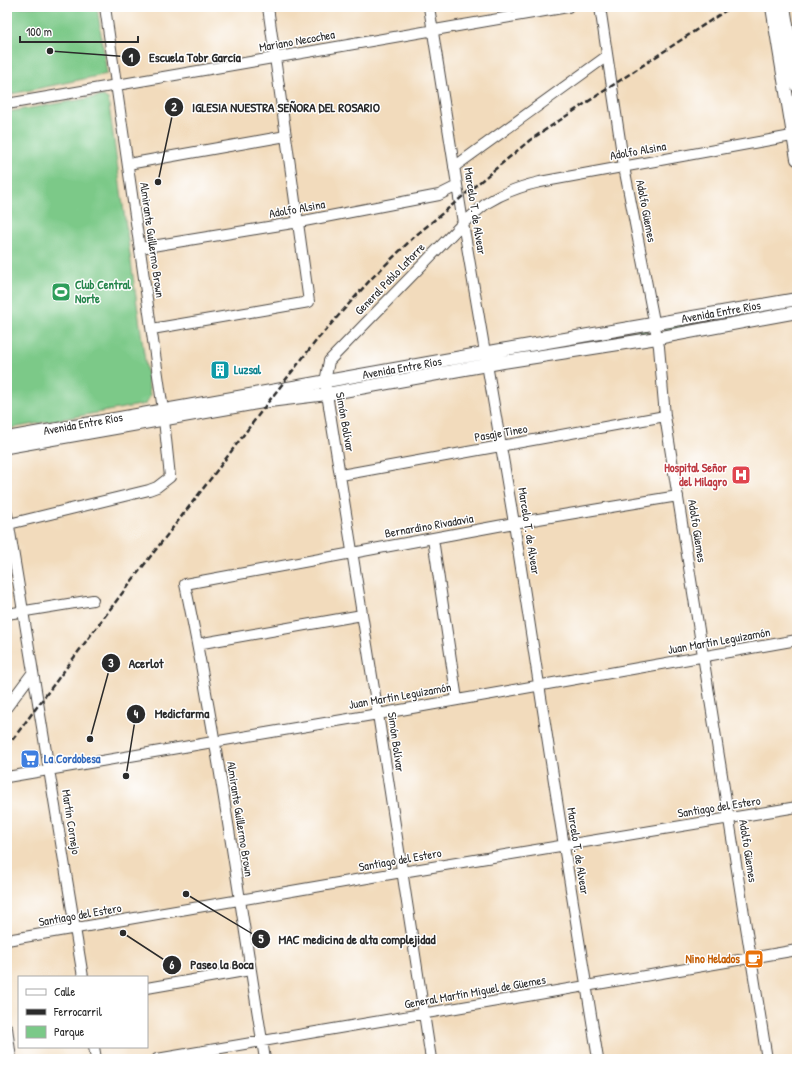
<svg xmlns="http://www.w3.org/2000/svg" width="804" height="1066" font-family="'Patrick Hand',sans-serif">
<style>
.green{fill:#7bc988;stroke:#537a5a}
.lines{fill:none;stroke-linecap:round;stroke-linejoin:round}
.minor-casing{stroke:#494541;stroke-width:12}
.major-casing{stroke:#494541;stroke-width:14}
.minor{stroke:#fff;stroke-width:10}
.major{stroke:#fff;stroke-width:12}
.rail{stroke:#2b2b2b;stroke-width:2.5;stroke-dasharray:6 3;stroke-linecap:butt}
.labels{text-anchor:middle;stroke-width:3;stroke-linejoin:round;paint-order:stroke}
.street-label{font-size:12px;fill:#2b2b2b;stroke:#fff}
.leisure-label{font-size:12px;font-weight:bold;fill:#27864d;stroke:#fff;text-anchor:start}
.culture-label{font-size:12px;font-weight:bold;fill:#0d838f;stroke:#fff;text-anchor:start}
.health-label{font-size:12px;font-weight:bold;fill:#be3a42;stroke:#fff;text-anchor:end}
.shop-label{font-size:12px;font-weight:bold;fill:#366cbe;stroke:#fff;text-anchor:start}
.food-label{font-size:12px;font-weight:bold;fill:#c56008;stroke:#fff;text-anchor:end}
.leader{fill:none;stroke:#2b2b2b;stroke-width:1.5}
.callout-dot{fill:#2b2b2b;stroke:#fff;stroke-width:1.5}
.mark-label{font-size:12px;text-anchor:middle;font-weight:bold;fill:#fff}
.callout-label{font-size:13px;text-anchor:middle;font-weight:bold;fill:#2b2b2b;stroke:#fff;stroke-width:3;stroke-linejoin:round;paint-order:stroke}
</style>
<rect width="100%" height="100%" fill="#fff"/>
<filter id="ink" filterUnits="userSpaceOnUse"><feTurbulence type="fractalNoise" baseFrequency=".025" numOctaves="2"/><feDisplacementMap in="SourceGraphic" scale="8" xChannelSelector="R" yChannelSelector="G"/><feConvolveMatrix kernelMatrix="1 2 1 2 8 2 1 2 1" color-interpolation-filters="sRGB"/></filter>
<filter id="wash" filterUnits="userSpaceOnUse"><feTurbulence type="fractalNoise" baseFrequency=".012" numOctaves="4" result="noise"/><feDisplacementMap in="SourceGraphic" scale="16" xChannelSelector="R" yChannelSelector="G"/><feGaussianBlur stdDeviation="0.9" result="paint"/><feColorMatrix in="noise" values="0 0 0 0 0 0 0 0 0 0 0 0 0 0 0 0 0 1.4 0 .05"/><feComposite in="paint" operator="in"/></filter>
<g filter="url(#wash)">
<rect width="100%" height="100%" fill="#f2dbbc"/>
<!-- green -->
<path class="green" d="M7,7H97L107,74L7,95Z
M103,96L108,99L150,396L146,404L7,429V112Z
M797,303V309L664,332L663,326Z
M647,328L648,334L499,361L498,354Z"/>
</g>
<g filter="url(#ink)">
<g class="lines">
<defs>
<path id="minor" d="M429,7L463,223L514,523L564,846L598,1059
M600,7L624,167L659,347L665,416L767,1059
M7,104L568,7
M128,164L286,136
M454,167L607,56
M140,248L299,222L439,195L457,186
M152,329L309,302L268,7
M341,475L665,416
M7,514L33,672L7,707
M9,524L149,490L157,487L170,477L163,410L105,7
M433,539L457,700
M7,614L93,600
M197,644L362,615
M33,672L83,977
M7,777L378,714L797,640
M7,940L402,872L797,807
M147,988L250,970
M7,1028L11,1059
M94,1047L96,1059
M157,1059L797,950
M265,1059C239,900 218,741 185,584L514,523L678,496
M431,1059L378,714L327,394L325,382L329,361L463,223C471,217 479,209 487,203C503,193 522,186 540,182L797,135"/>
<path id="major" d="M772,7L797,159
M784,7L797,86
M7,438L501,350L797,299
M7,447L269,401L327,394L503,362L657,338L797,312"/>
</defs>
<!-- minor casing -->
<use href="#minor" class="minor-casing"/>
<!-- major casing -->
<use href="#major" class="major-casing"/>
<!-- minor -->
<use href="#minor" class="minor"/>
<!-- major -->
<use href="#major" class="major"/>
<!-- rail -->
<path class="rail" d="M7,747L120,596L212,477L269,401L316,341L371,279L414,237L530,140L731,7"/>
</g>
</g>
<!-- icons -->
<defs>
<symbol id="stadium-square" viewBox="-11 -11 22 22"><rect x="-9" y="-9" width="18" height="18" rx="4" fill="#2e9e5b" stroke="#fff"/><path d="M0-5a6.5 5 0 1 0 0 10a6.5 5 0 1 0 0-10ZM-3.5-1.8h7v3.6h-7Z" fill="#fff"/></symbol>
<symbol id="building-square" viewBox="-11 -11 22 22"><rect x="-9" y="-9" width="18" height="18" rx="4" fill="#0f9aa8" stroke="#fff"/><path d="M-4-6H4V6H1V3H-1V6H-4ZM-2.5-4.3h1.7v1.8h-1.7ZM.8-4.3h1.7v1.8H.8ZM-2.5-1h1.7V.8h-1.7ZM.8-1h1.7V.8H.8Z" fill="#fff"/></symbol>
<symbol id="hospital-square" viewBox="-11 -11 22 22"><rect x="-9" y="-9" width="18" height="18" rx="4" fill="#e0444e" stroke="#fff"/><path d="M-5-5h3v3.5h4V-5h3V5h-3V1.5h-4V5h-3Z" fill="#fff"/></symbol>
<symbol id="supermarket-square" viewBox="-11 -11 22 22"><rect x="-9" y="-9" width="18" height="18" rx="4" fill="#3f7fe0" stroke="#fff"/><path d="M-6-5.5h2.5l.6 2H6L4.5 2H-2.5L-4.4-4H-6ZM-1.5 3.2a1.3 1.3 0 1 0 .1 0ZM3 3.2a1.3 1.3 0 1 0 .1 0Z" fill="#fff"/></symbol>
<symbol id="cafe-square" viewBox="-11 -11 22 22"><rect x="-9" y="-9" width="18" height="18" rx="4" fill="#e8710a" stroke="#fff"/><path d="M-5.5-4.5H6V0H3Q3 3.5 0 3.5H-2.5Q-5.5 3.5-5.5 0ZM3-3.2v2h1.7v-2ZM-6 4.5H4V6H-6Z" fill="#fff"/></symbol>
</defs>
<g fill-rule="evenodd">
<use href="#stadium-square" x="50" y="281" width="22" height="22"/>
<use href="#building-square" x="209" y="359" width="22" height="22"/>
<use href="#hospital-square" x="730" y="464" width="22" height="22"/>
<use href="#supermarket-square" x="19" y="748" width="22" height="22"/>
<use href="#cafe-square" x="743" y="948" width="22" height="22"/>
</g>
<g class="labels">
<!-- street labels -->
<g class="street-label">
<text transform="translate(297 41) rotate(-10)" y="4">Mariano Necochea</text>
<text transform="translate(638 151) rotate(-10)" y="4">Adolfo Alsina</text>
<text transform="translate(297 209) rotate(-10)" y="4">Adolfo Alsina</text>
<text transform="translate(475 211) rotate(81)" y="4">Marcelo T. de Alvear</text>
<text transform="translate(646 211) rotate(79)" y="4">Adolfo Güemes</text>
<text transform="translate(152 240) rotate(82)" y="4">Almirante Guillermo Brown</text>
<text transform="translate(390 279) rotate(-46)" y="4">General Pablo Latorre</text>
<text transform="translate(721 312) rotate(-10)" y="4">Avenida Entre Ríos</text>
<text transform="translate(402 368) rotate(-10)" y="4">Avenida Entre Ríos</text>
<text transform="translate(345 422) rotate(80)" y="4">Simón Bolívar</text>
<text transform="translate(83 424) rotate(-10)" y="4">Avenida Entre Ríos</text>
<text transform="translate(501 433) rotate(-10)" y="4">Pasaje Tineo</text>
<text transform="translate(429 526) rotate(-10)" y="4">Bernardino Rivadavia</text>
<text transform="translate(529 531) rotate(81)" y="4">Marcelo T. de Alvear</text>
<text transform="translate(697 531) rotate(81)" y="4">Adolfo Güemes</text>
<text transform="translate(719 641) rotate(-10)" y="4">Juan Martín Leguizamón</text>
<text transform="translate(400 696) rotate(-10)" y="4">Juan Martín Leguizamón</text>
<text transform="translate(396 742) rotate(82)" y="4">Simón Bolívar</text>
<text transform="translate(719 807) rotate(-9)" y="4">Santiago del Estero</text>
<text transform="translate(240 819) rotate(81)" y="4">Almirante Guillermo Brown</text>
<text transform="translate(71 822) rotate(81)" y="4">Martín Cornejo</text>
<text transform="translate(578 851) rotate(81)" y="4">Marcelo T. de Alvear</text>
<text transform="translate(748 851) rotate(81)" y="4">Adolfo Güemes</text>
<text transform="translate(400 860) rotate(-10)" y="4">Santiago del Estero</text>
<text transform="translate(80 915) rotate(-10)" y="4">Santiago del Estero</text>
<text transform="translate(475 992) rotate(-10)" y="4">General Martín Miguel de Güemes</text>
</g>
<!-- leisure labels -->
<g class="leisure-label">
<text x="75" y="289">Club Central<tspan x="75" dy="14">Norte</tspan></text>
</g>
<!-- culture labels -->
<g class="culture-label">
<text x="234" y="374">Luzsal</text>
</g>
<!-- health labels -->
<g class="health-label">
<text x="727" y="472">Hospital Señor<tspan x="727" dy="14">del Milagro</tspan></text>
</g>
<!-- shop labels -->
<g class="shop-label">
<text x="44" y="763">La Cordobesa</text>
</g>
<!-- food labels -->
<g class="food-label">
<text x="740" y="963">Nino Helados</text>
</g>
</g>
<!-- callouts -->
<path class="leader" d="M50 51L131 57M158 182L174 107M90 739L111 663M126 776L136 714M186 894L261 939M123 933L172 965"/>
<g class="callout-dot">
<circle cx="50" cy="51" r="4"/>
<circle cx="158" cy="182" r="4"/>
<circle cx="90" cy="739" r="4"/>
<circle cx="126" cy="776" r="4"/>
<circle cx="186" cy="894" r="4"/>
<circle cx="123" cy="933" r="4"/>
<circle cx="131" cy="57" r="10"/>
<circle cx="174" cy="107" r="10"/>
<circle cx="111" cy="663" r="10"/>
<circle cx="136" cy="714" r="10"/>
<circle cx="261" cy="939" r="10"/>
<circle cx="172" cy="965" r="10"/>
</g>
<g class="mark-label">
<text x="131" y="62">1</text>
<text x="174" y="111">2</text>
<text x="111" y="667">3</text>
<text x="136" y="718">4</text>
<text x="261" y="943">5</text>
<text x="172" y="969">6</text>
</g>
<g class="callout-label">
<text x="195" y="62">Escuela Tobr García</text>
<text x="286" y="112">IGLESIA NUESTRA SEÑORA DEL ROSARIO</text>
<text x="146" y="668">Acerlot</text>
<text x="182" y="718">Medicfarma</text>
<text x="357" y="944">MAC medicina de alta complejidad</text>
<text x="222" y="969">Paseo la Boca</text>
</g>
<!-- margin -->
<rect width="804" height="1066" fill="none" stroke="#fff" stroke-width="24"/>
<!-- legend -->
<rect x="18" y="976" width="130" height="72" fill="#ffffff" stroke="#aaaaaa"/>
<rect x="26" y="989" width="20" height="6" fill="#ffffff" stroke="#aaaaaa"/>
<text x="54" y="996" font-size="12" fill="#2b2b2b">Calle</text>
<rect x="26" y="1009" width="20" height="6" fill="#2b2b2b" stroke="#aaaaaa"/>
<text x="54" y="1016" font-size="12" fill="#2b2b2b">Ferrocarril</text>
<rect x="26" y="1026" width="20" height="12" fill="#7bc988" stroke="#aaaaaa"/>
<text x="54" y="1036" font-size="12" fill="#2b2b2b">Parque</text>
<!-- scale -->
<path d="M20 36v6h118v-6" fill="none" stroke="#2b2b2b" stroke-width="2"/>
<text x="26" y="36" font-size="12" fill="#2b2b2b" stroke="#ffffff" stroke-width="3" paint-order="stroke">100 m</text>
</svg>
